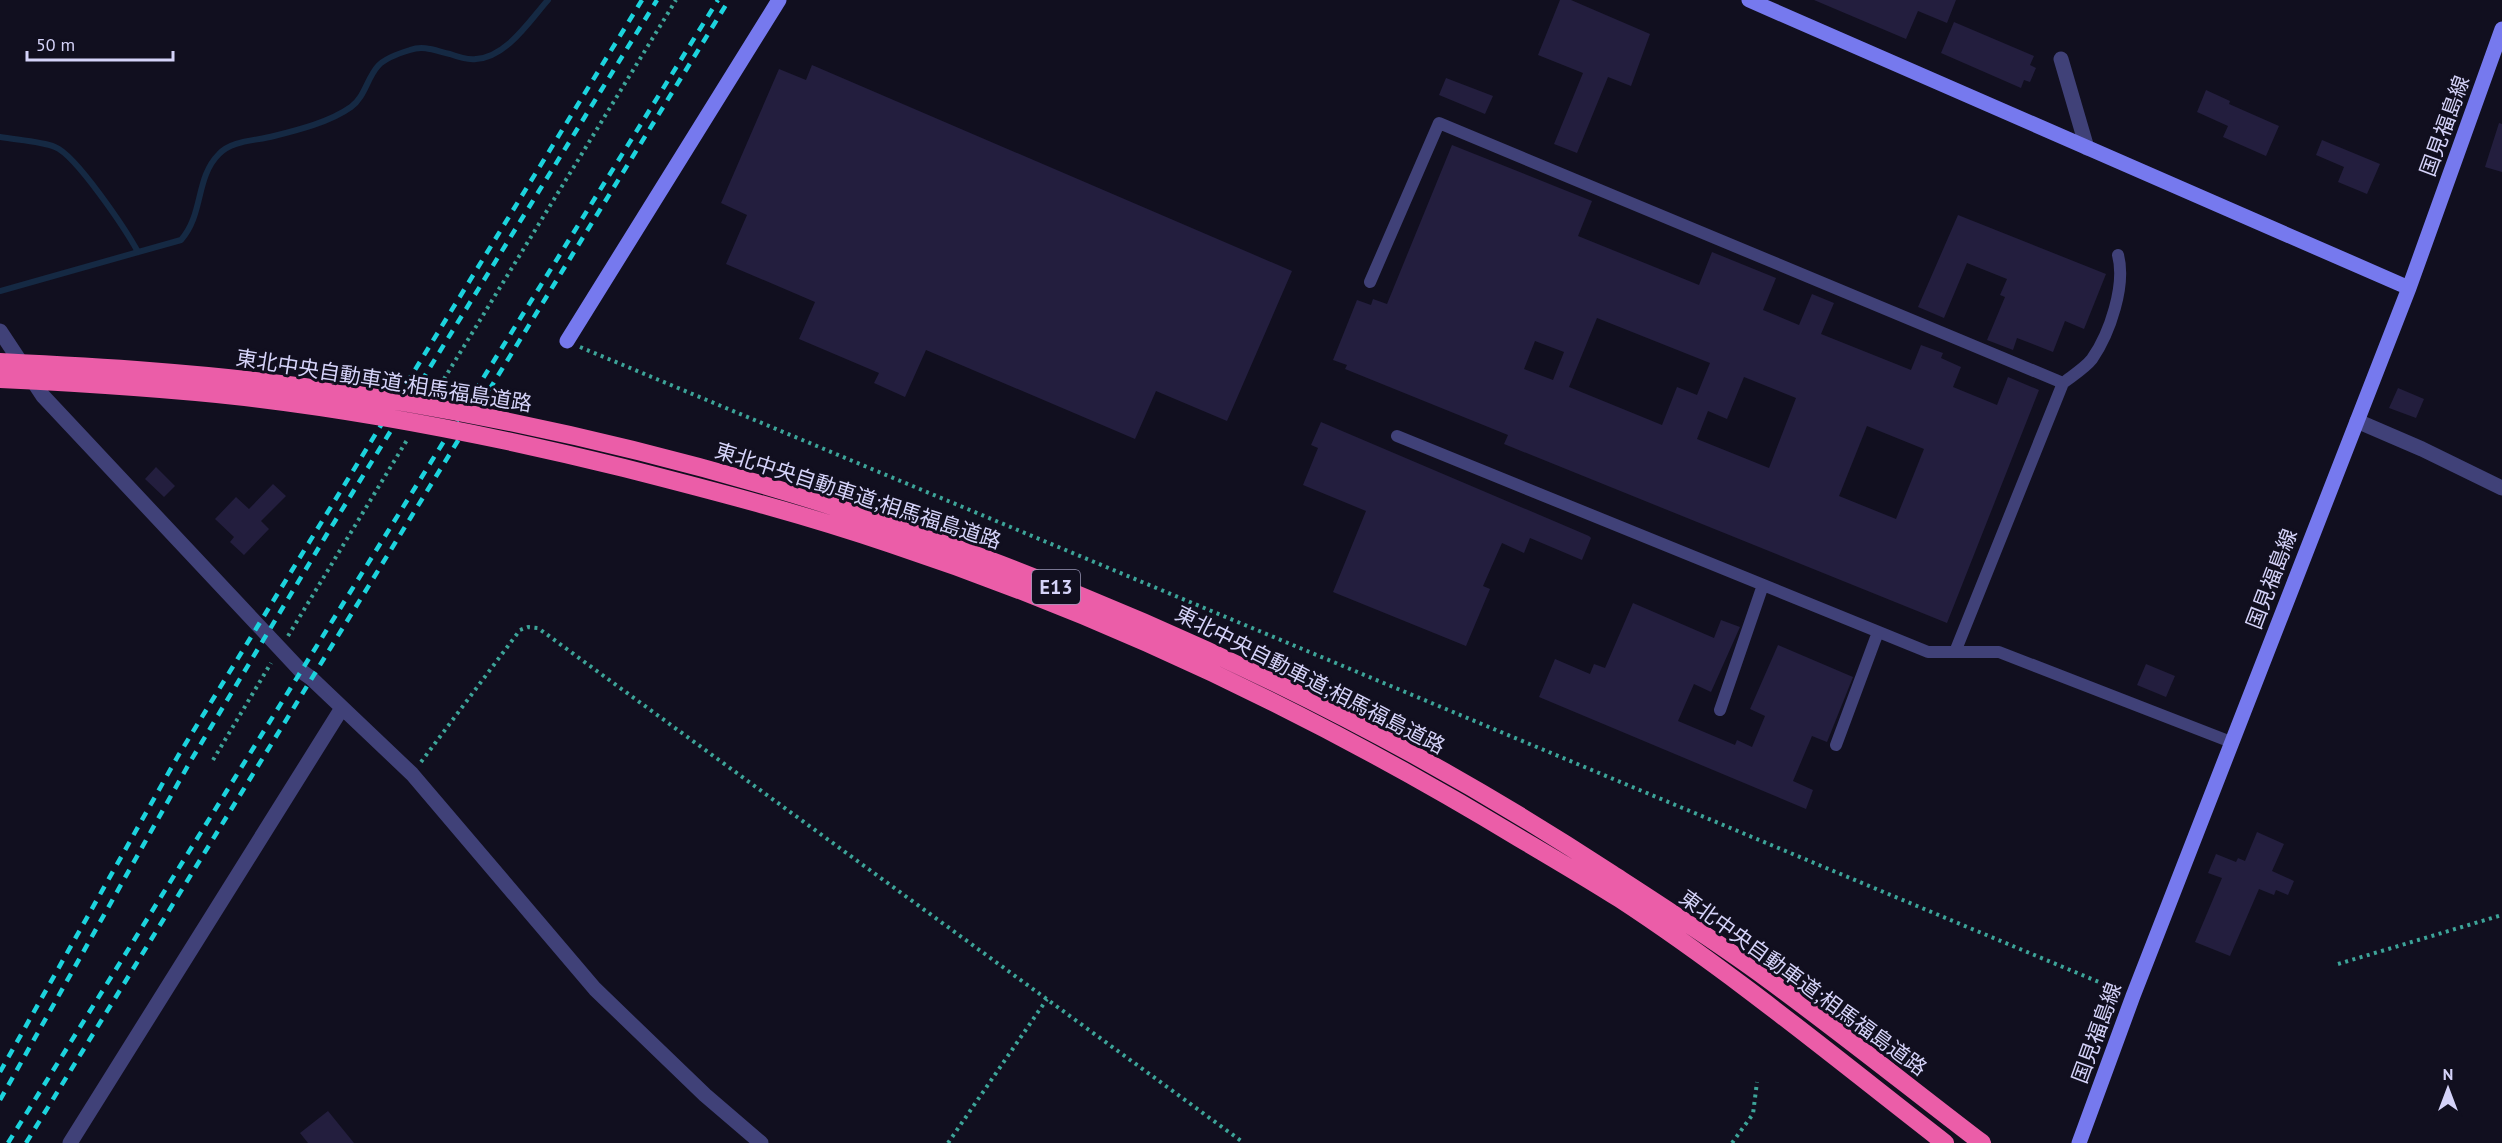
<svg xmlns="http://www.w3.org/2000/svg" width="2502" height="1143" font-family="'PT Sans','Noto Sans JP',sans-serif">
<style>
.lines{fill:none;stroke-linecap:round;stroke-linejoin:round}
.stream{stroke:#152943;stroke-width:6}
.building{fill:#231e3e;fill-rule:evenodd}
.path{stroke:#3da499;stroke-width:4;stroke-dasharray:3 4.5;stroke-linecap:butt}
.lane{stroke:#404178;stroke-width:12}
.street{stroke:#404178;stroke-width:15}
.secondary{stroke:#7679ee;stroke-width:15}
.rail{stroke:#1cd3dd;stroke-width:4.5;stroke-dasharray:9 8;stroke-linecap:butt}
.highway-bridge{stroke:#eb5da8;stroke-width:18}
.labels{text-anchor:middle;stroke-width:6;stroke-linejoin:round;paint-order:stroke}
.shield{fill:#110f1f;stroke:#9a98b8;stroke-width:1.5}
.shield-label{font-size:20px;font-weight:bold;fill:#d5d3f9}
.street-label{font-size:21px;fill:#d5d3f9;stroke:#110f1f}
</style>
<rect width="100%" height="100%" fill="#110f1f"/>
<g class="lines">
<!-- stream -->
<path class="stream" d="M0,137C16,140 40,141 55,147C76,155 126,230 138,252
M0,291L181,240C204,214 195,178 219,154C232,140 256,141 274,136C298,130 330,122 351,107C365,97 367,78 378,66C385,58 400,53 410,50C424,45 436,51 450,54C458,57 468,60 476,59C507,57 530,20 548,0"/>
</g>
<!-- building -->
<path class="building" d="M1560,0H1571L1650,34L1631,86L1608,77L1577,153L1554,144L1583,73L1538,55Z
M1814,0H1956L1947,23L1918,11L1906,39Z
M1954,22L2034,56L2030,65L2036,68L2030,82L2024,80L2021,88L1941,53Z
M812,65L1292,271L1227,421L1156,391L1135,439L926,350L905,397L874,383L879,373L799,339L815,302L726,264L747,215L721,203L779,69L806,80Z
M1446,78L1493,96L1485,114L1439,95Z
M2206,90L2230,101L2229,104L2279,126L2266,156L2223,137L2228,126L2197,112Z
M2499,123L2502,124V172L2485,167Z
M2322,140L2380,164L2367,194L2338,182L2344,167L2316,155Z
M1452,145L1592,201L1578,236L1699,285L1712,252L1776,278L1763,310L1799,325L1812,294L1834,303L1821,334L1911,370L1921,345L1943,353L1941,358L1961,367L1953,387L1997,405L2008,377L2039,390L1947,623L1504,444L1508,435L1345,369L1347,365L1333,360L1357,300L1371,305L1373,299L1387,304ZM1597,318L1710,363L1697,395L1677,387L1662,425L1569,387ZM1535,341L1564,352L1553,380L1524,369ZM1744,377L1796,398L1769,468L1697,439L1708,411L1727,419ZM1867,426L1924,449L1896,519L1839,496Z
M1958,215L2106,274L2084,329L2065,321L2053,352L2017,338L2013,350L1987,340L2005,297L2000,295L2007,279L1967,263L1944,318L1918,307Z
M2398,388L2424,399L2416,418L2389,408Z
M1321,422L1589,536L1591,538L1582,560L1530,538L1524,553L1502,543L1483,586L1490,589L1466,646L1333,592L1366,511L1303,485L1318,448L1311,445Z
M156,467L175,486L164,497L145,479Z
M273,484L286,496L261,521L269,529L244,555L230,542L234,537L215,519L236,497L249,509Z
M1633,603L1714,638L1721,620L1740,627L1711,692L1694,684L1678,721L1735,745L1737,740L1752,747L1765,716L1750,709L1778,645L1853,677L1827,742L1812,736L1793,781L1813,790L1806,809L1539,697L1555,659L1590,674L1594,664L1605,668Z
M2146,664L2175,676L2166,697L2137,685Z
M2257,832L2284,844L2272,871L2294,881L2288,895L2276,890L2274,895L2259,889L2230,956L2195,942L2222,878L2208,873L2216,854L2236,862L2238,858L2245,861Z
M328,1111L354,1143H308L300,1133Z"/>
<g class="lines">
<!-- path -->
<path class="path" d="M580,347L2118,990
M436,392L676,0
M288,636L407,440
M213,760L271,663
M421,762L520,630L528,627L538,628L1244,1143
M2338,964L2502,915
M948,1143L1047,999
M1732,1143L1753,1114L1757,1082"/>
<!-- lane -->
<path class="lane" d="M1370,282L1439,123L2063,383L1955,652
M2063,383C2072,376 2085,368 2092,359C2110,333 2126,285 2118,255
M1397,436L1928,652H1999L2231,742
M1720,710L1763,585
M1836,745L1878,632"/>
<!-- street -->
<path class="street" d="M2061,59L2087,148
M0,331L43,396L301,671L311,678L412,774L595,989L705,1095L761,1143
M2357,421L2422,449L2502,488
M70,1143L342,708"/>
<!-- secondary -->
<path class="secondary" d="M1749,0L2409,288
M567,341L779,0
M2079,1143L2133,996L2409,288L2502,29"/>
<!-- rail -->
<path class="rail" d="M0,1072L178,756L642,0
M0,1100L190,762L327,534L657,0
M8,1143L718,0
M26,1143L729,0"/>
<!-- highway-bridge -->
<path class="highway-bridge" d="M0,362C101,367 203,373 304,387C762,449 1225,620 1612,874C1663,907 1716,941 1765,977C1839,1031 1910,1088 1982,1143
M0,379C82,383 164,388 245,397C373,412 499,437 624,468C714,491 803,514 891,544C1112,617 1321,718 1519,838C1553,858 1587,878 1620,899C1733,973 1838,1060 1945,1143"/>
</g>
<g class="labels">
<!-- shield labels -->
<rect class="shield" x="1032" y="570" width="48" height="34" rx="4.5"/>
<g class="shield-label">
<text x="1056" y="594">E13</text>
</g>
<!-- street labels -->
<g class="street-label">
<text transform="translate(2445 126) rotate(-70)" y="7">国見福島線</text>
<text transform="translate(384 381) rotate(9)" y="7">東北中央自動車道;相馬福島道路</text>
<text transform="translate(858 496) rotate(18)" y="7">東北中央自動車道;相馬福島道路</text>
<text transform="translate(2272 579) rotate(-69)" y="7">国見福島線</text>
<text transform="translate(1310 680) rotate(27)" y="7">東北中央自動車道;相馬福島道路</text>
<text transform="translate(1803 983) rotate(36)" y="7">東北中央自動車道;相馬福島道路</text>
<text transform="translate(2097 1033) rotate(-70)" y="7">国見福島線</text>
</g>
</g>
<!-- north arrow -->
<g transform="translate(2448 1089)" stroke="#110f1f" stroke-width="4.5" paint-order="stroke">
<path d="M0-4.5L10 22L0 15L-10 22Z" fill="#d5d3f9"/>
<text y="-9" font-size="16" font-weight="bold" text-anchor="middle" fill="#d5d3f9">N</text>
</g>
<!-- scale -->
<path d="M27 51v9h146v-9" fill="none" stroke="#d5d3f9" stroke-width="3"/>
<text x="36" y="51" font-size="18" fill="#d5d3f9" stroke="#110f1f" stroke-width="4.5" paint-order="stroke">50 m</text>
</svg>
